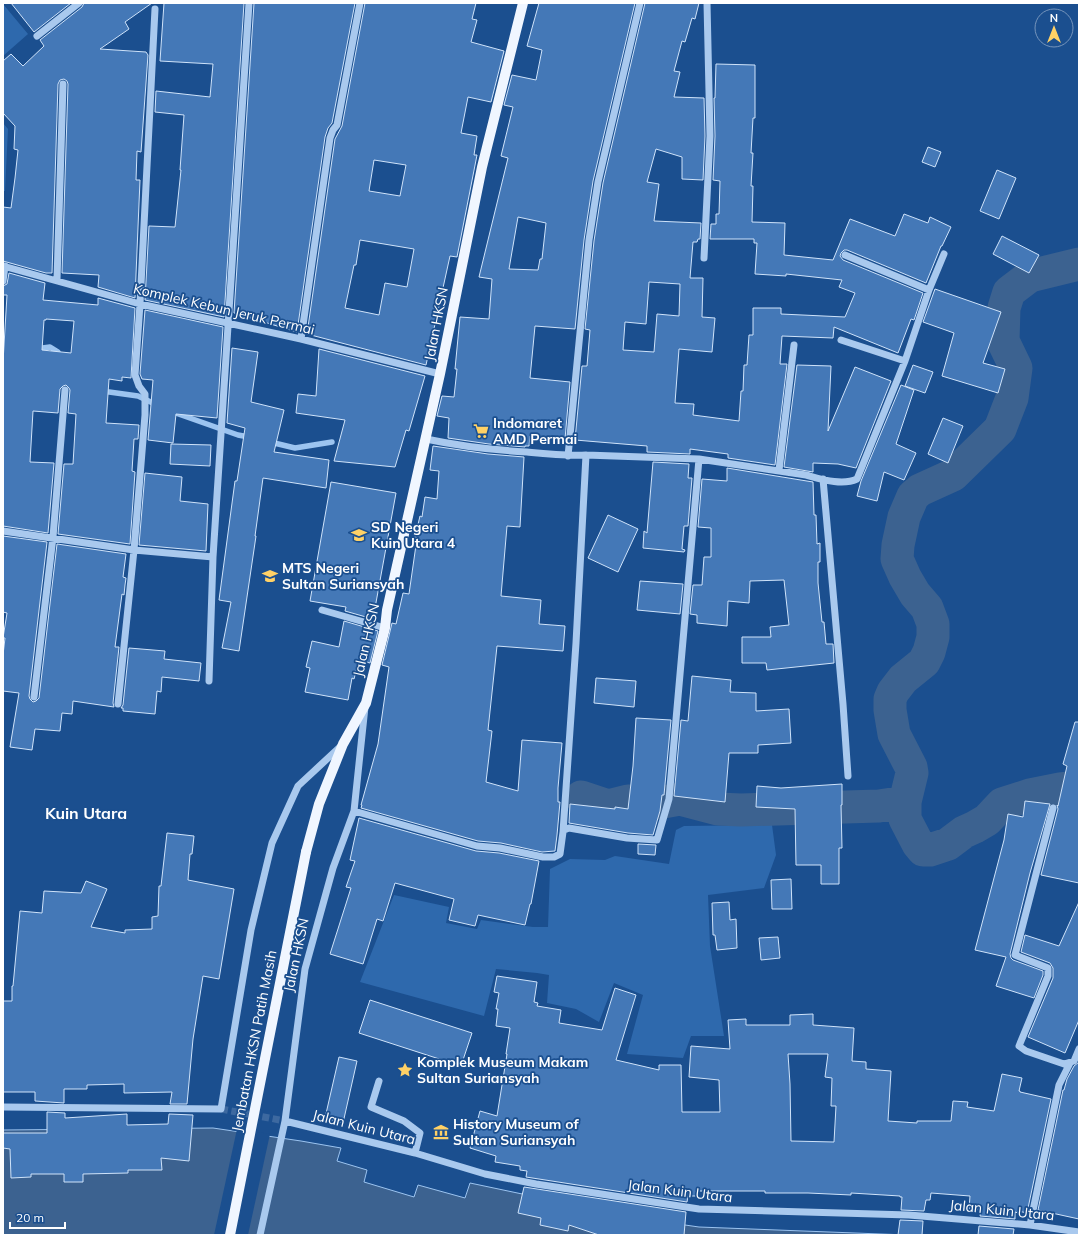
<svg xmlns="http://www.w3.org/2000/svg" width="1082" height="1238" font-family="Mulish,sans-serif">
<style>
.green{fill:#2e69ad}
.water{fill:#3c6290;stroke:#9cc4f0}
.pier{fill:#1b4f8f}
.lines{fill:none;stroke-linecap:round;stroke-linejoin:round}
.stream{stroke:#9cc4f0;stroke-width:5.5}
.river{stroke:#3c6290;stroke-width:33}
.building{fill:#4478b7;stroke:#cfe3fa;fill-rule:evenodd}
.minor-tunnel{stroke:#3d69a0;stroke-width:7;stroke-dasharray:7 3.5;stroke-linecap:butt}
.minor{stroke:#a9c9ee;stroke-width:7}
.major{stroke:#f0f6ff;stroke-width:10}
.major-bridge{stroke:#f0f6ff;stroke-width:10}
.labels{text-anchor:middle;stroke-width:3.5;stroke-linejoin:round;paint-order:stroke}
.street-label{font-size:14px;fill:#fff;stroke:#1b4f8f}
.poi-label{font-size:14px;font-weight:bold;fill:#fff;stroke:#1b4f8f;text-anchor:start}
.quarter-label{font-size:16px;font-weight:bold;fill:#fff;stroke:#1b4f8f}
</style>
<rect width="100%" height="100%" fill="#1b4f8f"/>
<!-- green -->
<path class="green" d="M3,4L28,34L3,56Z
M3,123L8,129L5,191H3Z
M772,825L776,855L764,888L708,895L710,946L724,1036H691L683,1058L627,1054L643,995L614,983L599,1022L576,1009L547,1003L549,975L537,973L496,969L484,1016L360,982L394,895L449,907L446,923L477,929L481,920L533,927H548L550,869L570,859L605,860L615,856L669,864L676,830L684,826Z"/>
<!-- water -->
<path class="water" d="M213,1128L301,1141L341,1148L337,1161L367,1170L364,1182L414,1197L418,1185L465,1198L470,1183L636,1218L699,1227L907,1235H3V1130Z"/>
<!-- pier -->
<path class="pier" d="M237,1129L270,1134L248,1235H214Z"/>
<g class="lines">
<!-- stream -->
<path class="stream" d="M35,349L50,347L58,352L60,358
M102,391L138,396L157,405
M170,411L238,435L249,437
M270,442L295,448L332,442"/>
<!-- river -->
<path class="river" d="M1079,264L1030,276L1009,292L1004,308L1003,341L1016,368L1012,398L1000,429L953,475L920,490L913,496L904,517L898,545L897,559L905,577L915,594L927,608L933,624V637L929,652L924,662L903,679L893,692L890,699V710L894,734L911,767L912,773L905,802V819L918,844L923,850H930L948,844L964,832L975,827L987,820L1002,804L1030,795L1060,789L1079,787
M581,797L608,806L628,801L658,803L680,799L718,809L741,810L879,806L905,802"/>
</g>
<!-- building -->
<path class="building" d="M11,3H71L34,32Z
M84,3H152L125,22L129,29L100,49L146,52L148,55L141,152L137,151L136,180H140L135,298L98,287L99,275L62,273L68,84L67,81L64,79L60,80L58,84L52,273H46L3,261V207L11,208L15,178L18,150L14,149L15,126L3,113V61L11,54L23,66L44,46L40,40L82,7Z
M164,3H244L224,317L145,300L149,226L175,227L181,170H180L184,115L155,112L156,91L210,97L213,64L160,61Z
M254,3H355L332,123L328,128L325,137L297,332L234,313Z
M365,3H476L472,19L477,20L471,42L504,51L491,102L468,97L461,133L477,136L474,155H477L457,257L450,256L426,365L307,334L335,139L342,126ZM374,160L406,165L400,196L369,191ZM360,240L414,249L407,287L385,283L379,315L345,308L354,265H356Z
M539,3H635L593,181L584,240L575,329L535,326L530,378L570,382L565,439L530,436L529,446H525V447L489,444L448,438L449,418L437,416L442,396L454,397L457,369H455L460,317L489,319L492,279L479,277L508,158L501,156L513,107L504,105L512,75L536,80L542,50L527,46ZM518,217L546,223L542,259H540L538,270L509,269Z
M645,3H699L695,19L692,18L685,42L682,41L674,71L680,72L674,97L704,98L705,136L703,180L682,179V157L656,149L647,182L659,184L654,221L701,223L700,239H698L697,242H693L690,278H703L702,317L715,318L712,352L679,349L675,403L694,404L693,415L739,421L741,391H743L744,365H747L749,335H753V308H781V314L845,317L855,293L839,287L842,280L786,274V276L755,274L757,243H754V239H710L711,224H716V214H719L720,181L713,180L715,136L714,98H715L716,64L755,65V118H753L751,153H753L751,186H753L752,222L785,223L784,255L833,260L850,219L895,236L904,214L928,223L930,217L951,227L942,246H941L926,283L847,250H844L841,253L840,256L843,260L923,293L914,320L911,319L898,353L834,327L833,338L782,336L780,364H787L775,465L728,458V454L690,449V454L647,452V446L575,440L582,366H587L590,330L585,329L594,241L603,183ZM649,282L680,284L679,316L657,314L654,352L623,350L625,322L646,324Z
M928,147L941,152L935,167L922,162Z
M997,170L1016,178L999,219L980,211Z
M1002,236L1039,255L1029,273L993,254Z
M9,273L45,283L43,300L98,305V298L135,308L131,378L122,377V381L109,379L106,423L139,425L138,439H134L132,471L135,472L130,544L58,534L64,464H73L76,414L68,413L70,390L69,388L66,385L63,386L60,389L58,413L33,411L30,462L54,463L48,533L3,526V362L7,295H3V286L7,284ZM46,319L74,321L71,353L42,350L44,320H46Z
M935,289L1001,312L983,363L1005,369L998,393L942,376L954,333L923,322Z
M145,310L223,327L217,418L176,414L173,443L148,440L153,380L142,379L140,374Z
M232,348L258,352L251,402L284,410L274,452L329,460L326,488L263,478L255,536H256L239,651L222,648L231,602L219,600L235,481H237L245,428L227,423Z
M319,349L425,376L409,431L406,430L395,467L334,461L345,420L296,413L298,394L316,396Z
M797,365L831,366L828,431L855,367L891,381L856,468L838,464L813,463V472L784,467Z
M913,365L933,372L925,393L905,386Z
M901,385L914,390L896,444L916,453L904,480L884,472L877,501L857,496L861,481Z
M943,418L963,426L948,463L928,454Z
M171,444L211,445L210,466L170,464Z
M433,446L488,454L524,457L520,527L507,526L501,596L541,600L539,624L565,626L563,651L497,646L488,730L492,731L486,782L518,791L522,740L562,743L558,788V802H560L557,835L555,851L542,852L501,843L478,841L361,808L362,805H361L378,744L389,667L382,665L392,623L396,624L403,593L409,594L417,538L415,537L420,516L422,517L425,497L437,499L439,471L430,470Z
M653,462L689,464L688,478H692L688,526H684L682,549L685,550L684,552L643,548L644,531L647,533Z
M727,468L813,482L814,515H816L817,544L820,543V562H818V583L822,622H824L826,644H833L834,663L767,670L766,663H742V637H771L770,627L789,625L784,580L750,581L749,603L728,601L727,626L697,623V615L690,614L693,585H702L704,557H711V528L698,527L702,479L727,481Z
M145,473L182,477L180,501L208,504L206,551L139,545Z
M331,482L396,493L373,619L345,611L346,607L310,601Z
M608,515L638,529L618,572L588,558Z
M3,536L47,542L29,696L30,699L33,702L36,701L39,698L57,544L126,554L123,577L126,578L125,585L124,595L122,594L115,647H119L113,703L114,707L73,701L72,714L62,713L60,731L35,729L32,750L10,747L19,693L3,691V655L5,638H3L7,613L3,612Z
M640,581L683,584L680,614L637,610Z
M344,621L378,631L370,663L359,660L354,679L352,678L348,700L305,692L310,668L306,667L312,641L339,647Z
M129,648L165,651L164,659L201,663L199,681L162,677L161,692L157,691L155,714L123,711V708H121L123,705Z
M692,676L731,680L730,692L756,693V711L789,709L791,743L758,745V753H729L725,802L674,796L681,720L688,721Z
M596,678L636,681L634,707L594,703Z
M636,718L671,720L664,795H662L660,811L653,835L628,833L569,823L570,804L615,809V807L628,809L633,766Z
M1075,722H1079V883L1041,875L1058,809L1057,805L1058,806L1067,766L1063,764Z
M842,784V805H841L842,848H839V884H821V865H796L795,809L756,807L757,786L781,788Z
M1025,801L1050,804L1030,873L1010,954L1011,958L1013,960L1043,971V975L1034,998L996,986L1006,957L975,950L1004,840L1008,814L1023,817Z
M359,818L476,851L499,853L539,861L531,904H530L525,925L478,915L475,926L449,920L454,899L395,883L383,921L377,919L363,964L330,954L351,888L346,887L355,861L350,860Z
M167,833L194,836L192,854H190L188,880L234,889L219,979L203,976L193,1039L187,1104H170L172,1092L124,1093V1084L87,1085V1089H64V1103L35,1101V1092H3V1001H12V986H13L20,911L42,913L44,891L81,893L86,881L107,889L91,927L125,933V930L152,929V917L158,916L159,886H161Z
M638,844L656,845L655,855L638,854Z
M791,879L792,909H772L771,880Z
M729,902L730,920L736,919L737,948L717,950L715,935H713L712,903Z
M1079,902V1020L1065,1053L1028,1037L1053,978V968L1050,963L1021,952L1025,935L1059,946Z
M778,937L780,958L761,960L759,938Z
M497,976L537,982L534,1002L538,1003L537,1006L561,1010L559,1023L602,1030L615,988L636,995L616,1060L659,1070V1065H681L682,1112H720L719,1080L689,1077L691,1046L730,1049L728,1020L746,1019V1025H790V1015L813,1014V1025L854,1028L852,1061L866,1062V1069L891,1071L888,1121L917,1123V1121H951L953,1101L968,1102L967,1107L994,1111L1002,1074L1022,1078L1019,1091H1020V1092L1051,1099L1027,1213L1018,1211V1213L1015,1212V1219L980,1216L981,1210L969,1209L970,1196L931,1193L930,1200H926L924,1211L901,1210L902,1197H900V1196L851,1193V1195L808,1193H765V1191H696L697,1196H688L687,1202L526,1177L527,1171L520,1170V1166L495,1162L496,1156L470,1148L480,1111L497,1116L507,1054H506L510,1028L496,1026L498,1009H496L499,993L494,992ZM788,1054H828L825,1077L832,1078L831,1106H836L834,1142L791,1141L790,1084Z
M370,1000L472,1033L461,1066L359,1033Z
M339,1057L357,1061L343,1123L325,1118Z
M1079,1062V1219L1038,1210L1063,1090H1064L1067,1079L1074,1066Z
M47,1112L65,1113V1118L127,1114V1125L168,1124L169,1114L193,1115L189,1161L161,1158L162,1170H128V1173L83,1174V1182H64V1174H31V1177L11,1178L10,1149L3,1148V1133H47Z
M524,1187L686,1212L684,1235H599L569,1225L568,1231L540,1225L541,1218L518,1213Z
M900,1220L923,1221L922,1235H898Z
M979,1226L1014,1229L1013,1235H978Z"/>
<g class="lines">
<!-- minor-tunnel -->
<path class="minor-tunnel" d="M221,1109L285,1121"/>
<!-- minor -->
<path class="minor" d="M37,36L79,3
M845,255L929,290
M704,258L710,136L707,3
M3,266L140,304L301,339L440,374
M57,280L63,84
M3,281L5,266
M301,339L330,138L333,130L337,125L360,3
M841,340L905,361
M426,439C459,446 493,450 527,452C547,454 566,456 586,455L699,459L806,475C821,479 842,486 857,479L905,361L929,290L944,254
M568,456L589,240L598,182L640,3
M779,470L794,345
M823,479L843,704L848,776
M3,531L134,550L213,557
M322,610L385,628
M209,681L213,557L249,3
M34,697L53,537L65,390
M118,704L134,550L145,415V394L139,386L135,375L140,304L155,9
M1053,808L1015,955L1048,968V976L1019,1046L1026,1051L1064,1064L1074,1061L1079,1049
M354,811L477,846L500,848L543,857H554L560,854L563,832L564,830L569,828L627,838L657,840L669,799L699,459
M563,832L576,643L586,455
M379,1081L371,1107L404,1121L420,1133L415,1153
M3,1107L221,1109L251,930L272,843L298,786L341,746
M285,1121L415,1153L485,1174L536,1184L699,1209L909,1215L1030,1225L1079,1232
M1030,1225L1059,1085L1070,1063
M260,1235L285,1121L305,969L333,868L354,811L365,707"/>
<!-- major -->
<path class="major" d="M306,852L319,804L343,744L366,703L385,628L387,610L440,374L482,167L523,3"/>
<!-- major-bridge -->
<path class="major-bridge" d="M230,1235L306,852"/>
</g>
<!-- icons -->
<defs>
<symbol id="supermarket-bare" viewBox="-9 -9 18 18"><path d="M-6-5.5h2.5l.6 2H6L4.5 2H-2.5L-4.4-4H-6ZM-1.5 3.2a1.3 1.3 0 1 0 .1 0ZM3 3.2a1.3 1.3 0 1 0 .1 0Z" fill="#ffd166" stroke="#1b4f8f" stroke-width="2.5" paint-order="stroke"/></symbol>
<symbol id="school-bare" viewBox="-9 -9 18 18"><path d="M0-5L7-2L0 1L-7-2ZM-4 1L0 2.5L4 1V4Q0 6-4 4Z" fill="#ffd166" stroke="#1b4f8f" stroke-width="2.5" paint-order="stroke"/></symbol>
<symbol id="sight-bare" viewBox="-9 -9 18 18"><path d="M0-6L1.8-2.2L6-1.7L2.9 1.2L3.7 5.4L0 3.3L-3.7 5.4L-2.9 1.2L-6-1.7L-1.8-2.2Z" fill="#ffd166" stroke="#1b4f8f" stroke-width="2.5" paint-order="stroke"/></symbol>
<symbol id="museum-bare" viewBox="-9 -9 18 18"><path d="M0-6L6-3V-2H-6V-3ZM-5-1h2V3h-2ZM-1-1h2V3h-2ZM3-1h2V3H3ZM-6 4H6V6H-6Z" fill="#ffd166" stroke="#1b4f8f" stroke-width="2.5" paint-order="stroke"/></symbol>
</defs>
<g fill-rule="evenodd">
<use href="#supermarket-bare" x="470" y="420" width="22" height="22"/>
<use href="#school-bare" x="348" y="524" width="22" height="22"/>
<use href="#school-bare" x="259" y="565" width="22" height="22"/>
<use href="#sight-bare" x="394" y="1059" width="22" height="22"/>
<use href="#museum-bare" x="430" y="1121" width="22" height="22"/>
</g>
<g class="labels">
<!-- street labels -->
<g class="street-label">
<text transform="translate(224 309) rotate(13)" y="5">Komplek Kebun Jeruk Permai</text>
<text transform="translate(436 324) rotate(-79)" y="5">Jalan HKSN</text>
<text transform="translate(366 640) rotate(-77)" y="5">Jalan HKSN</text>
<text transform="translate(296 955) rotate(-78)" y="5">Jalan HKSN</text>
<text transform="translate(254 1041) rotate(-79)" y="5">Jembatan HKSN Patih Masih</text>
<text transform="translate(364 1127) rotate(14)" y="5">Jalan Kuin Utara</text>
<text transform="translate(680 1191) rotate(7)" y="5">Jalan Kuin Utara</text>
<text transform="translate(1002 1210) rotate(6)" y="5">Jalan Kuin Utara</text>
</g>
<!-- poi labels -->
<g class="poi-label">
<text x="493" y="428">Indomaret<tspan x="493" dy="16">AMD Permai</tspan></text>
<text x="371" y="532">SD Negeri<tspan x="371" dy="16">Kuin Utara 4</tspan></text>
<text x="282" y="573">MTS Negeri<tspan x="282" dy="16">Sultan Suriansyah</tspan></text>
<text x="417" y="1067">Komplek Museum Makam<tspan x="417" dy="16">Sultan Suriansyah</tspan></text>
<text x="453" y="1129">History Museum of<tspan x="453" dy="16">Sultan Suriansyah</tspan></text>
</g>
<!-- quarter labels -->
<g class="quarter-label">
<text x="86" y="819">Kuin Utara</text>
</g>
</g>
<!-- border -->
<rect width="1082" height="1238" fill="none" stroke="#ffffff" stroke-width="8"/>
<!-- north arrow -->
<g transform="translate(1054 28)"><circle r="19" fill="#1b4f8f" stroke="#7695bc"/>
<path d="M0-3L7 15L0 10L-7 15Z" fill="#ffd166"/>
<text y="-6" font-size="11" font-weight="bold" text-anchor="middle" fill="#ffffff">N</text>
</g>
<!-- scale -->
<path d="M10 1222v6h55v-6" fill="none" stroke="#ffffff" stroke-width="2"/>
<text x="16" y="1222" font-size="12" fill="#ffffff" stroke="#1b4f8f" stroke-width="3" paint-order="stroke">20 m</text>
</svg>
